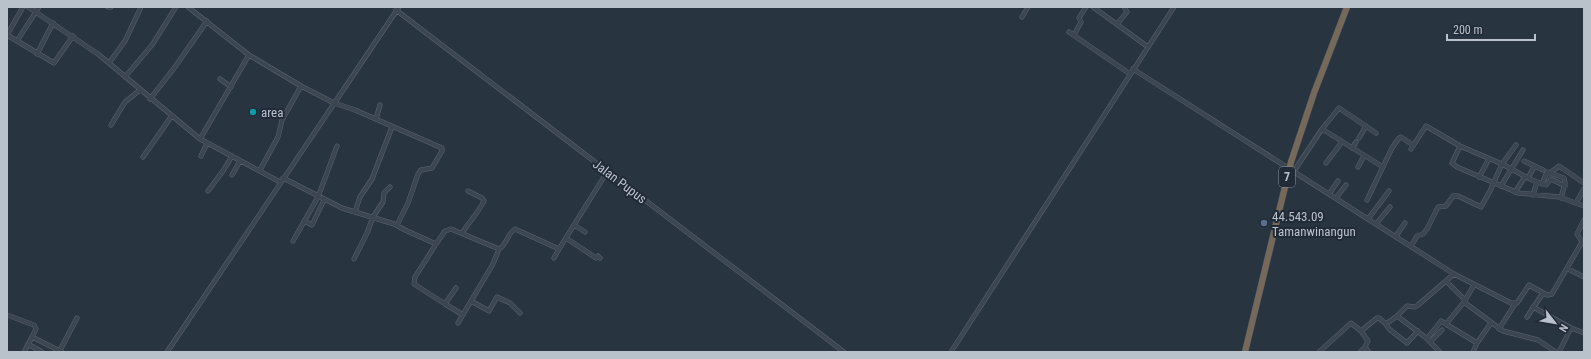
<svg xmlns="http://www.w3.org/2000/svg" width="1591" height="359" font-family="'Roboto Condensed',sans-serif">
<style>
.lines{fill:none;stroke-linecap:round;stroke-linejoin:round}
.minor-casing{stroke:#5a646e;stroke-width:5}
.highway-casing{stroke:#47515c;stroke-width:7}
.minor{stroke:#3c4651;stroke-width:4}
.highway{stroke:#77695a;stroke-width:6}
.culture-dot{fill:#0f9aa8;stroke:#212b37;stroke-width:1.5}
.service-dot{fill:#5c6f8a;stroke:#212b37;stroke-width:1.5}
.labels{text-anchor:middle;stroke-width:4;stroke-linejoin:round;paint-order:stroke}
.shield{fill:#212b37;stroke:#8b949f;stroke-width:1}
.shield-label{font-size:12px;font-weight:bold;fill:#b9c1cb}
.poi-label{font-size:13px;fill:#b9c1cb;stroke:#212b37;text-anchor:start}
.street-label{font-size:13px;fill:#b9c1cb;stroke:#212b37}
</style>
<rect width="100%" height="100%" fill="#283541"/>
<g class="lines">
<defs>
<path id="minor" d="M28,7L98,54L200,139L280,182
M108,7H111
M188,7L249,55L301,86L334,103L355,110L442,148V151L432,168L421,170L418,174L408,203L397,225
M1093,7L1148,47
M396,10L844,352
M1022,17L1028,7
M1117,24L1127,12L1124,7
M1069,32L1130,74
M7,35L54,63L73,36
M7,35L23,7
M1074,35L1081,22L1079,18L1086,7
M17,41L39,7
M37,54L53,23
M109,63L125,41L141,7
M1133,69L1454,274L1511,303H1517L1529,285L1547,295L1552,294L1582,242L1577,234L1584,220
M125,77L152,45L176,7
M220,79L231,87
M150,99L175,67L207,21
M376,119L380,105
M111,125L125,102L140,90
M1322,129L1383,167
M1359,138L1366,126
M200,139L249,55
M1460,146L1452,163L1457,167L1518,193L1559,197L1584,206
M1352,148L1356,142
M1411,149L1426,126L1460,146L1502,164L1532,180L1546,185L1550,180
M201,156L207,143
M143,157L171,117
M1524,161L1543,170
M1326,163L1342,142
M1358,167L1364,156
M260,170L278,137L282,120L301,86
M1294,171L1322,129L1339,108L1376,133
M1551,172L1559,166L1584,183
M232,175L240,161
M1479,177L1489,159
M283,178L342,208L394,224L405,230L436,244L445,231L451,229L499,249C507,245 507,234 515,229L559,249L607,172
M1528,178L1534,167
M1551,179L1565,186
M1542,184L1547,172L1564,178L1565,183L1561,198
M1501,186L1523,150
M208,191L223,171L232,156
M1515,192L1525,177
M1329,194L1338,181
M1533,195L1537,182
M1336,198L1346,185
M1367,200L1392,148L1399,138L1401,137L1413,145
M1576,203L1584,189
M355,212L360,197L372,179L392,127
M1368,219L1389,191
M304,221L312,225L324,200
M1376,224L1390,207
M574,225L585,232
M462,233C469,222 478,213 484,201L482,198L468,191
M1396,236L1405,223
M566,238L596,258L598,256L600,258
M293,241L318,197L337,146
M436,244L415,277L414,284L445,304
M1411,246L1417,236L1423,234L1427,229L1438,207L1446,206L1453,196H1458L1481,207L1490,191L1502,164L1516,145
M554,258L559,249
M354,259L367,233L373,217L383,202L384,193L390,187
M1568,269L1584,277
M1446,281L1465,300
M456,288L445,304L463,315
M471,301L489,311L497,297L510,303L520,313
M1464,302L1503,331L1538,340L1556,352
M1533,307L1571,328
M7,315L34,325L36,329L32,337L62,352
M1397,316L1407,306L1415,307L1418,305L1454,274
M1527,317L1543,293
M458,323L493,264L499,249
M1386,324L1389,329L1407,343L1418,331
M1446,324L1464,302L1474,285
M1499,329L1515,304
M1361,331L1368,341L1365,347
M1427,339L1441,321L1477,343
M1430,342L1442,330
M28,344L42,352
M24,352L32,337
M59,352L77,318
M167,352L399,7
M951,352L1174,7
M1319,352L1351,323L1361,331L1377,318H1379L1386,324L1397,316L1425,337L1440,352
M1360,352L1365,347L1369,352
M1473,352L1477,343L1491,323
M1559,352L1571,328L1584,333"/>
<path id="highway" d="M1245,352L1291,162L1314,93L1347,7"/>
</defs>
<!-- minor casing -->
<use href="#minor" class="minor-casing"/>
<!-- highway casing -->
<use href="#highway" class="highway-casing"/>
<!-- minor -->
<use href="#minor" class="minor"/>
<!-- highway -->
<use href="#highway" class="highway"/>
</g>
<!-- markers -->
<circle class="culture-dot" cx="253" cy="112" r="4"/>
<circle class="service-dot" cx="1264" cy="223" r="4"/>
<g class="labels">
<!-- shield labels -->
<rect class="shield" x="1279" y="167" width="16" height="20" rx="3"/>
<g class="shield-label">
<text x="1287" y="181">7</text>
</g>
<!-- poi labels -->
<g class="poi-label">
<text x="261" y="117">area</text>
<text x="1272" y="221">44.543.09<tspan x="1272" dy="15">Tamanwinangun</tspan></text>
</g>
<!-- street labels -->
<g class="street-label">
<text transform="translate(620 181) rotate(37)" y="5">Jalan Pupus</text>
</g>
</g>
<!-- border -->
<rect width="1591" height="359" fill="none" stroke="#b9c1cb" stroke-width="16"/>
<!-- north arrow -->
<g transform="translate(1555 323) rotate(121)" stroke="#212b37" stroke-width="3" paint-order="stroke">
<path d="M0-3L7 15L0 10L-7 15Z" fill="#b9c1cb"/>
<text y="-6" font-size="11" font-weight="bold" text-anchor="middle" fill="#b9c1cb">N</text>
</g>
<!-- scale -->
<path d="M1447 34v6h88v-6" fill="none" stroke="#b9c1cb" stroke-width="2"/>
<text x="1453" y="34" font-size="12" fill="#b9c1cb" stroke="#212b37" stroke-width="3" paint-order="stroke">200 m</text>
</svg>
